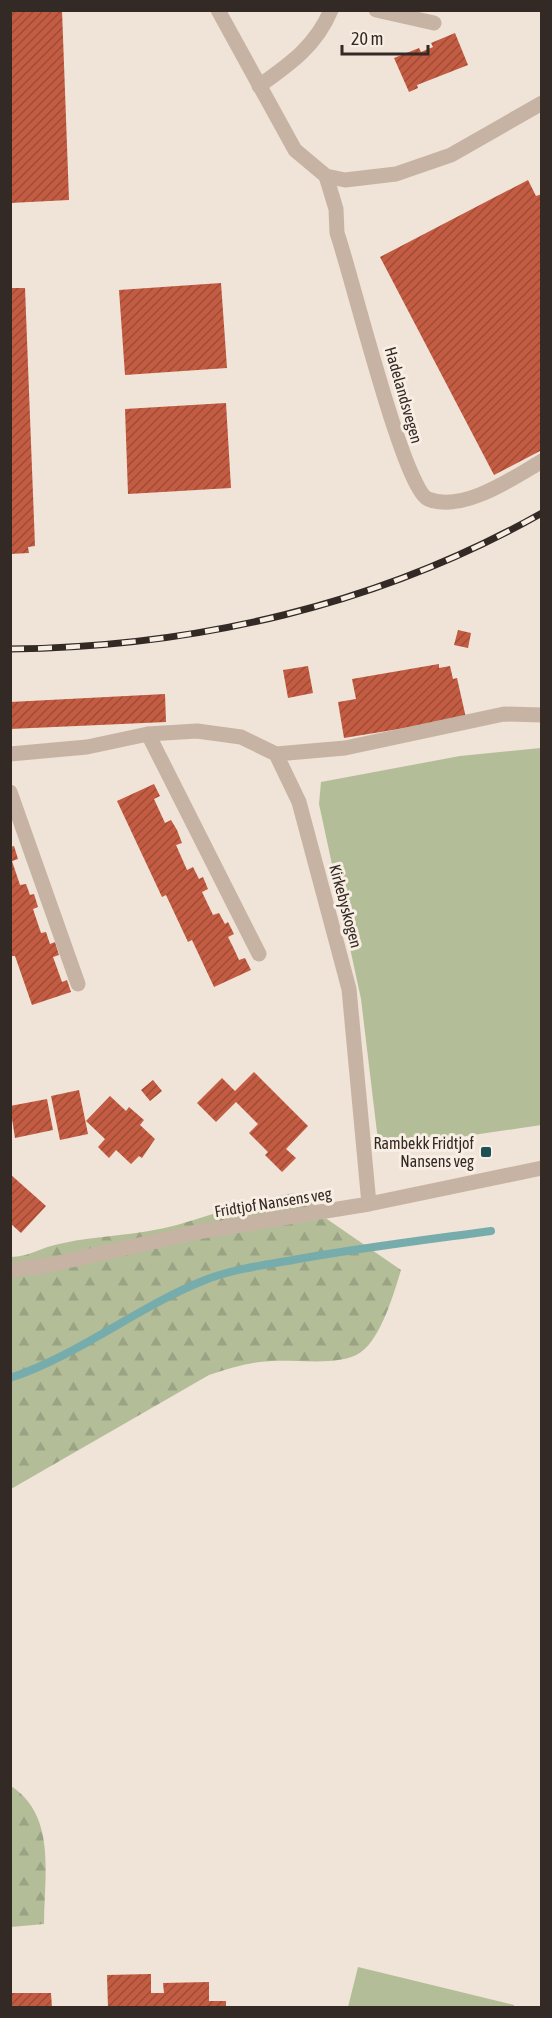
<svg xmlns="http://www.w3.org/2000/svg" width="552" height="2018" font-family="'Asap Condensed',sans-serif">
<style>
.green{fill:#b3be98}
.forest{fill:url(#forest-firs)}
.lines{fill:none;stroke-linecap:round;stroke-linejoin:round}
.stream{stroke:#77acac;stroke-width:8}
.building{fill:url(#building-hatch)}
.lane{stroke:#c7b3a4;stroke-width:15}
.street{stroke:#c7b3a4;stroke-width:15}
.rail-casing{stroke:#332925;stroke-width:7}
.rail{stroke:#f8eee3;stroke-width:4.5;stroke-dasharray:14;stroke-linecap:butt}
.poi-dot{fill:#1c5253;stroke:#f8eee3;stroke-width:2}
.labels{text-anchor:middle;stroke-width:6;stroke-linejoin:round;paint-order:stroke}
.street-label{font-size:16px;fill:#332925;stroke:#f8eee3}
.poi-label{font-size:16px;fill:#332925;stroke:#f8eee3;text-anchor:end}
</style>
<defs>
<pattern id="forest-firs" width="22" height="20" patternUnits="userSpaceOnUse" patternTransform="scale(1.5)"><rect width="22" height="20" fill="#b3be98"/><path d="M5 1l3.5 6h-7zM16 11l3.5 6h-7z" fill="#9aa383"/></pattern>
<pattern id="building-hatch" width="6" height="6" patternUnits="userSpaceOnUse" patternTransform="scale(1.5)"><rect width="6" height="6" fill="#c35c42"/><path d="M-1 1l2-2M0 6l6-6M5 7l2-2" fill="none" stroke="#9f4c37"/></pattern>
</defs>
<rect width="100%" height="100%" fill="#f0e3d7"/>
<!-- green -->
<path class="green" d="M541,748V1125L379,1149L361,999L319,804L321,782L460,756Z
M358,1967L514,2005V2007H348Z"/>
<!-- forest -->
<path class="forest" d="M305,1192L321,1215L401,1270C394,1293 381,1338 361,1352C341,1367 296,1359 271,1361C249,1362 229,1368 209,1375L11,1489V1257C28,1257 42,1247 59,1244C97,1235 138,1236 177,1225C220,1213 259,1196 305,1192Z
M11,1786C57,1816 44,1876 44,1924L11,1927Z"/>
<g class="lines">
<!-- stream -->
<path class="stream" d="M10,1378C79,1355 137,1307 205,1280C233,1269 264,1265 293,1260C359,1248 425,1240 491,1231"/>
</g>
<!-- building -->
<path class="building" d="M10,10H62L69,200L10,203Z
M455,33L468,65L417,85L418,88L409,92L394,58L419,48L421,52L433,47L431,43Z
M528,180L536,196L542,194V450L494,475L380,257Z
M221,283L227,368L125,375L119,290Z
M10,288H25L35,546L28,547L29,553L10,554Z
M226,403L231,488L128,494L125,409Z
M458,630L471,633L468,648L454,645Z
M439,664V668L450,666L453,679L457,678L466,718L344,738L338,702L356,699L352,679Z
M308,666L313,693L288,698L283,670Z
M165,694L166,722L10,729V702Z
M154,784L160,796L154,799L165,823L171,820L177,830L182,843L176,845L187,870L193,867L199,879L203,877L208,889L202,892L213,915L219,913L225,924L228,922L234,934L228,937L234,949L239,960L245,958L251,970L214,987L192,940L188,942L166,895L162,897L117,801Z
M14,846L18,859L12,861L20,885L26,884L30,895L34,894L38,907L33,909L41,933L46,932L50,944L55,942L59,955L53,957L57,968L62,982L67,980L71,992L32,1005L15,956H10V847Z
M254,1072L308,1126L286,1149L296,1158L282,1172L265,1155L268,1152L249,1133L258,1124L236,1102L216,1122L197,1103L222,1078L235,1091Z
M153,1080L162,1091L150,1101L141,1090Z
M79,1090L88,1134L60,1140L51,1096Z
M110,1096L126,1111L129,1107L144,1120L140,1125L155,1139L142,1158L139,1156L131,1164L116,1150L109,1158L98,1147L105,1139L86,1121Z
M47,1099L53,1130L15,1138L10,1106Z
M10,1174L46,1206L21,1233L10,1223Z
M151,1974V1993H164L163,1983L209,1982V2001H226V2008H108L107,1975Z
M10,1993H51L52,2008H10Z"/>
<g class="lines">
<!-- lane -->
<path class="lane" d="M376,10L434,23
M259,86C290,64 316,46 331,10
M326,176L336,209L337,233C351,272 403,488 428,499C463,513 513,478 542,461
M148,734L259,954
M10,792L78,984"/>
<!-- street -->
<path class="street" d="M218,10L295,150L326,176L345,180L396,174L451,155L542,103
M10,754L87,747L148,734L197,731L241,737L276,754L299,802L349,989L369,1204
M276,754L345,748L504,714L542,715
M10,1270L49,1265L197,1232L369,1204L542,1168"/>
<defs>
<path id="rail" d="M10,649C196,647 379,605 542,513"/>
</defs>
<!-- rail casing -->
<use href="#rail" class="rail-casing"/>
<!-- rail -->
<use href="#rail" class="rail"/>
</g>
<!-- markers -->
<rect class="poi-dot" x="480" y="1146" width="12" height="12" rx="3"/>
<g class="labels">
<!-- street labels -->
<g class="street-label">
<text transform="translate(404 395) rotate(74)" y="6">Hadelandsvegen</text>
<text transform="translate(346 906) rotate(75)" y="6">Kirkebyskogen</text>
<text transform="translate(273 1202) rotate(-9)" y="6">Fridtjof Nansens veg</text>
</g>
<!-- poi labels -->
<g class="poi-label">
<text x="474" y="1149">Rambekk Fridtjof<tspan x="474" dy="18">Nansens veg</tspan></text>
</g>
</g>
<!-- border -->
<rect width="552" height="2018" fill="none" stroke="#332925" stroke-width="24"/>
<!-- scale -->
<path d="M342 45v9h86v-9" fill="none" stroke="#332925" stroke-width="3"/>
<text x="351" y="45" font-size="18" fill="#332925" stroke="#f8eee3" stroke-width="4.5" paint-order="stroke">20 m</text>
</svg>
